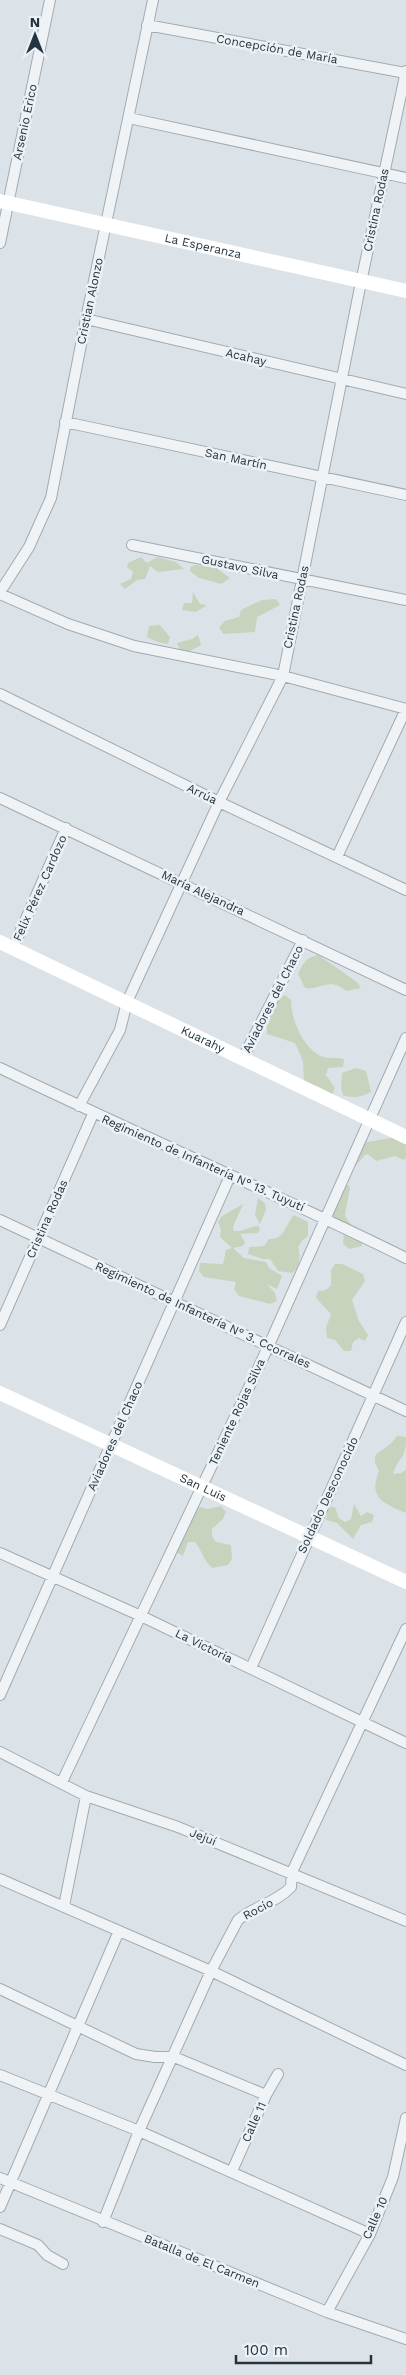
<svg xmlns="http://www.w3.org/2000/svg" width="406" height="2375" font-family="'Work Sans',sans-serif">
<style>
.green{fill:#c7d3bc}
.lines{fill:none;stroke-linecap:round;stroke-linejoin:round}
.street-casing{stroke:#a1abb2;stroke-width:12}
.street{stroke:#eff3f6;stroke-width:10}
.secondary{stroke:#fff;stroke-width:14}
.labels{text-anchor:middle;stroke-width:5;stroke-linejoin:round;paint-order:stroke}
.street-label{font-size:12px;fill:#243440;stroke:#ecf2f6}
</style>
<rect width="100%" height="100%" fill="#dce3e8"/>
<!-- green -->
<path class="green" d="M141,557L147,563L157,557L176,562L184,569L158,572L150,566L145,579L137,580L125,589L120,584L131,579L133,572L127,567L128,563Z
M195,565L215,567L230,578L221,584L199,578L190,571L191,567Z
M193,592L200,604L207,605L196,612L182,610L184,603H192Z
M276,599L280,605L257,617L255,632L223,634L219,627L225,621L239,617L241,610L262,600Z
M160,625L170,637L168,644L157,642L147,637L149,626Z
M198,635L201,645L188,652L180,650L177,643L192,639Z
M318,955L357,982L361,988L346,991C328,976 321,991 305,988L298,974C303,964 306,957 318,955Z
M285,995L291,1000C291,1018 302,1047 321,1056C327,1059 337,1057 344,1059L343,1067L328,1068L326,1075L335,1088L332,1095L319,1087L304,1084L303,1061L295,1043L267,1034V1027L278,999Z
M356,1068L366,1071L371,1092C360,1097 355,1099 343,1095L341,1088L342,1073Z
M396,1137L406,1145V1158L404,1160L395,1156L376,1161L368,1154L365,1155L355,1166L350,1162L362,1143Z
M341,1185H349L350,1188L345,1214L346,1218L362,1238V1246L349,1249L343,1244L344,1232L329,1219Z
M258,1198L265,1203L266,1210L260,1224L255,1215Z
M243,1204L233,1227L234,1231C243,1232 250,1226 259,1226L260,1230L258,1233L240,1234L245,1242L243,1246L233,1248L244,1258L266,1262L269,1268L282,1276L277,1289L267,1284L275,1293L277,1301L270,1304L239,1296L234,1289L236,1282L204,1277L199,1271L200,1263L223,1264L226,1250L232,1248L220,1237L221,1230L218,1222L222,1216Z
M294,1215L308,1222V1236L302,1241L298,1247C301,1256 300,1267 292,1273L278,1271L270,1259H263L248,1254L249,1247L264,1246L269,1239C286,1239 284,1226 294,1215Z
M335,1264H342L363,1274L365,1281L352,1300L359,1321L368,1335L365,1341L359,1338L353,1342L351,1351H344L335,1340L327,1338L326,1328L331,1314L316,1298L318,1291L326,1290L331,1285V1270Z
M397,1436L406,1437C406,1461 399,1455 393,1474L401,1473L406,1470V1513C383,1503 368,1498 379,1471L375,1463V1456C383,1447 389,1448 397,1436Z
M354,1504L361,1516L367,1512L374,1515L372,1522L361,1525L353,1539L337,1523L326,1520L328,1506L335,1507L339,1518L345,1522L351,1519Z
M221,1506L226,1512L223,1519L212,1529V1536L216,1542L231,1545L232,1559L228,1565L212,1568C202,1558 203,1552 195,1542H188L183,1556L176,1552C177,1547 177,1541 179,1536C181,1531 197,1509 200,1507L207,1509Z"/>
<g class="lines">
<defs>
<path id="street" d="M147,25L406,73
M129,118L406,178
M0,243L50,0
M86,319L406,394
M65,422L406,495
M132,545L406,600
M0,592L29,547L51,498L86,319L153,0
M0,594L68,624L134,646L283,676L406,709
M0,694L219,802L406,890
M0,798L406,990
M337,857L406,709
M13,948L66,828
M243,1058L303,940
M0,1068C135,1133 272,1192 406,1258
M79,1106L120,1030L127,1002L219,802L283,676L361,282L406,71
M0,1220L406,1411
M0,1325L93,1114
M0,1553L141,1616L406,1743
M251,1668L406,1322
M0,1695L230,1176
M0,1752L86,1796L178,1827L406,1921
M62,1782L269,1345L406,1038
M0,1879L211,1971L406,2065
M64,1906L86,1796
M0,1989L136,2054L155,2057H174L266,2095
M0,2075L139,2131L370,2234
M232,2171L266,2095L278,2074
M0,2178L327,2312L406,2339
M0,2207L119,1931
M103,2222L139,2131L211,1971L238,1920C254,1906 276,1903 291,1887L292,1872L406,1629
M0,2229L38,2245L47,2255L63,2264
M327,2312L370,2234L393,2177L406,2118"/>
</defs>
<!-- street casing -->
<use href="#street" class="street-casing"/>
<!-- street -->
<use href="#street" class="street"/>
<!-- secondary -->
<g class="secondary">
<path id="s1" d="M0,201L406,291"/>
<path id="s2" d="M0,942L406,1137"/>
<path id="s3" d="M0,1393L406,1582"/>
</g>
</g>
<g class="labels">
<!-- street labels -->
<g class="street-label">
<text transform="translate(277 49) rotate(10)" y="4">Concepción de María</text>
<text transform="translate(25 122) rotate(-78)" y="4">Arsenio Erico</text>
<text transform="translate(376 210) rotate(-78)" y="4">Cristina Rodas</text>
<text dy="4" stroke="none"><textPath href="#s1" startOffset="208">La Esperanza</textPath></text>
<text transform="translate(90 301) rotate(-78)" y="4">Cristian Alonzo</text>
<text transform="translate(246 357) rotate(13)" y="4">Acahay</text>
<text transform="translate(236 459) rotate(12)" y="4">San Martín</text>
<text transform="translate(240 567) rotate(12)" y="4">Gustavo Silva</text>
<text transform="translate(296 607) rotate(-78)" y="4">Cristina Rodas</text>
<text transform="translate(202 794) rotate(26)" y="4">Arrúa</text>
<text transform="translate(40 888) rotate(-66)" y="4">Felix Pérez Cardozo</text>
<text transform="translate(203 893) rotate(25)" y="4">María Alejandra</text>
<text transform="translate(273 999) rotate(-63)" y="4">Aviadores del Chaco</text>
<text dy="4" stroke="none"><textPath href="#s2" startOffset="225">Kuarahy</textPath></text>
<text transform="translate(203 1163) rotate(24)" y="4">Regimiento de Infantería N° 13. Tuyutí</text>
<text transform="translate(47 1219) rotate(-66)" y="4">Cristina Rodas</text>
<text transform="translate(203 1315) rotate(25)" y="4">Regimiento de Infantería N° 3. Ccorrales</text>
<text transform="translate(237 1412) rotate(-65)" y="4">Teniente Rojas Silva</text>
<text transform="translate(115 1436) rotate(-66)" y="4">Aviadores del Chaco</text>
<text dy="4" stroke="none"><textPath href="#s3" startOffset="224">San Luis</textPath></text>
<text transform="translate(328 1495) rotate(-65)" y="4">Soldado Desconocido</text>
<text transform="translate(204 1646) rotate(26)" y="4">La Victoria</text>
<text transform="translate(203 1837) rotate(22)" y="4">Jejuí</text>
<text transform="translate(258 1909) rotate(-28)" y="4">Rocío</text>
<text transform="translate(254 2122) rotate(-66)" y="4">Calle 11</text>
<text transform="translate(375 2218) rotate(-66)" y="4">Calle 10</text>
<text transform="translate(202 2261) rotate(22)" y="4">Batalla de El Carmen</text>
</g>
</g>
<!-- north arrow -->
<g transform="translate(35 35)" stroke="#ecf2f6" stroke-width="4" paint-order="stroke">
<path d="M0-4L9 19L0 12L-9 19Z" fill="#243440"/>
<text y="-8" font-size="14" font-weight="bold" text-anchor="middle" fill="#243440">N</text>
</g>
<!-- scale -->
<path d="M236 2355v8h135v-8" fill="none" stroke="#243440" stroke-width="2.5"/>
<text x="244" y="2355" font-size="15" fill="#243440" stroke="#ecf2f6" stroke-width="4" paint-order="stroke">100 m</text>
</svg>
